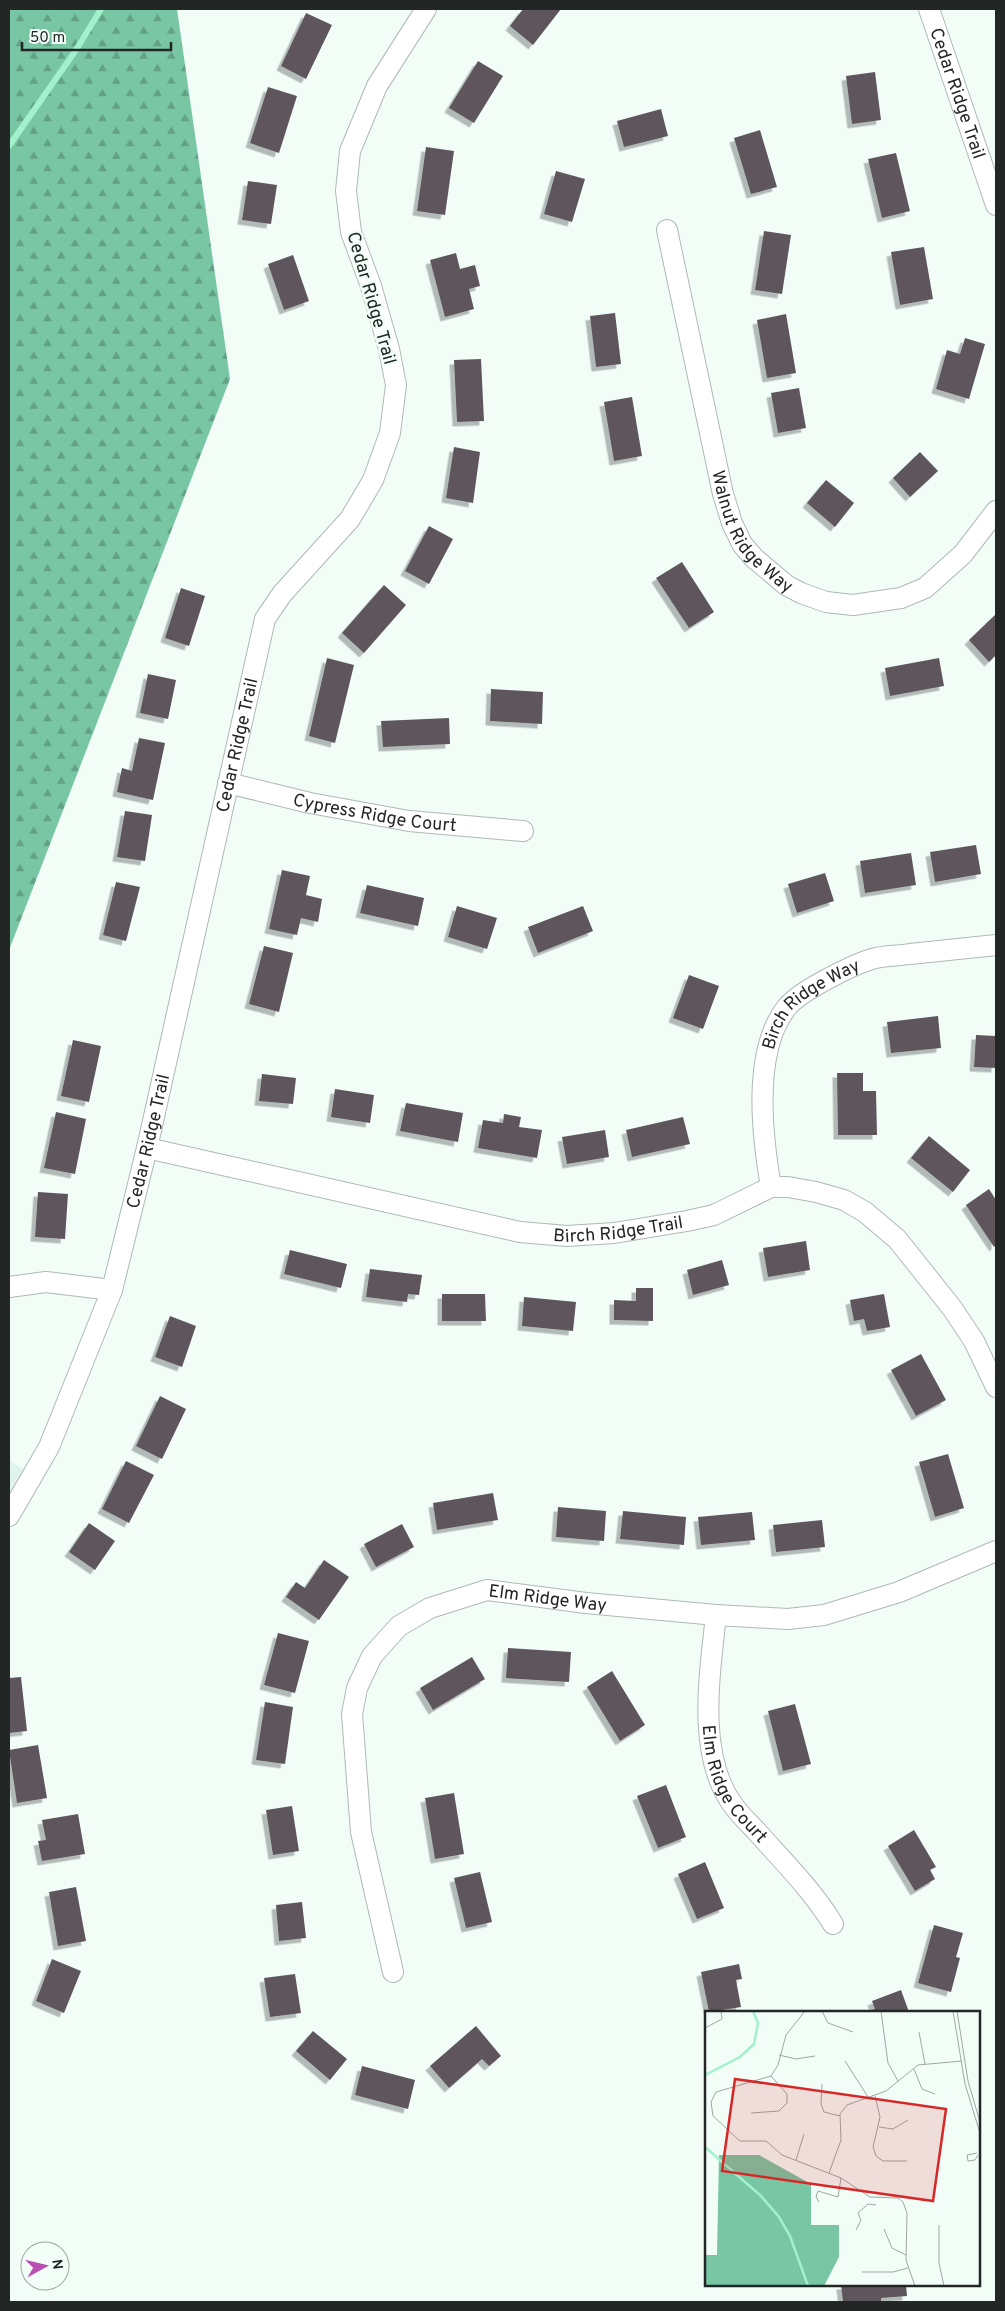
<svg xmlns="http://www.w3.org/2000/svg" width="1005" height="2311" font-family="Overpass,sans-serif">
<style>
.built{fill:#e1f4eb}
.forest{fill:url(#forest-firs)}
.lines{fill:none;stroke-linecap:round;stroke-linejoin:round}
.stream{stroke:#a1f1cd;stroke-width:6}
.building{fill:#5e575d;filter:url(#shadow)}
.minor-casing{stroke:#afb9b4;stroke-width:22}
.minor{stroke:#fff;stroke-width:20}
.labels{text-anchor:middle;stroke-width:5;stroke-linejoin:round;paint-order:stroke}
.street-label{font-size:18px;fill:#222624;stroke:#f2fdf8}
.inset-river{fill:none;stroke:#a1f1cd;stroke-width:2.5}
.inset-road{fill:none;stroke:#9fa7a3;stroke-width:1}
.view{fill:#d62828;fill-opacity:0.15;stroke:#d62828;stroke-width:2.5}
.inset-edge{fill:none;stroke:#222624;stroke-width:2.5}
</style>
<defs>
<pattern id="forest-firs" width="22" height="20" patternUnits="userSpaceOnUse" patternTransform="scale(1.25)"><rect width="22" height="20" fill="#78c6a4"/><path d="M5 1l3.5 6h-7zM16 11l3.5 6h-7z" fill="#62a185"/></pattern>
<filter id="shadow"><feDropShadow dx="-4.5" dy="4.5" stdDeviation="0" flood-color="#0004"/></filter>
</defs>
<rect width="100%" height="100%" fill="#f2fdf8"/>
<!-- built -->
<path class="built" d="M9,1460L28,1473L9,1521Z"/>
<!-- forest -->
<path class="forest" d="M9,9H177L230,379L9,950Z"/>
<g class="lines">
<!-- stream -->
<path class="stream" d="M9,146L76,50L101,9"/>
</g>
<!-- building -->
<path class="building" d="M523,9H561L533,45L510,26Z
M306,13L332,25L306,79L281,66Z
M478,61L503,76L474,123L449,108Z
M875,72L881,120L852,124L846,76Z
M268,87L297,96L279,153L250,143Z
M661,109L668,136L624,147L617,121Z
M760,130L777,187L751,194L734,138Z
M426,147L454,151L445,215L417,211Z
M896,153L910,211L882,218L868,159Z
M556,171L585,179L572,222L544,214Z
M248,181L277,185L271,224L242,220Z
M764,231L791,235L782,294L755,290Z
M924,247L933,299L900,305L891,252Z
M456,253L460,269L475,265L480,286L469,289L474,309L445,317L430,260Z
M293,255L309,301L284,310L268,264Z
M615,313L621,364L596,367L590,316Z
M786,314L796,373L767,378L757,320Z
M965,338L985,344L969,399L936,389L947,350L960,354Z
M481,359L484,421L457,422L454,360Z
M799,388L806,428L778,433L771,393Z
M632,397L642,456L614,461L604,402Z
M454,447L480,452L473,503L446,498Z
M920,452L938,471L910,497L893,478Z
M826,480L854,503L835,527L807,503Z
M429,526L453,539L429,584L405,571Z
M682,562L714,612L689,628L656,578Z
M384,585L406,605L364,653L342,633Z
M181,588L205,596L189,646L165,638Z
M996,614V655L989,662L969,640Z
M327,658L354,665L335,743L309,736Z
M939,658L944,686L890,696L885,668Z
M148,674L176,680L168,719L140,713Z
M491,689L543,692L542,724L490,721Z
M449,718L450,744L383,747L381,721Z
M139,738L165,743L153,800L117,792L122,768L132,771Z
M125,811L152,815L145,861L117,857Z
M976,845L981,874L935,882L930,852Z
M911,853L916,885L865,893L860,861Z
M282,870L310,876L306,895L322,899L318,922L301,918L297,935L269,929Z
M825,873L834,901L797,913L788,884Z
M116,882L140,887L126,941L103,935Z
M367,885L424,898L418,926L360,913Z
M457,906L497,918L487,949L448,937Z
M583,906L593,931L538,953L528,927Z
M264,946L293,953L279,1012L249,1004Z
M689,975L719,986L703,1029L673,1018Z
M938,1016L941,1048L891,1053L887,1022Z
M976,1035L996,1036V1068L974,1067Z
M73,1040L101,1046L89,1102L61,1096Z
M837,1073H863V1091H876L877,1135H838Z
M262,1074L296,1078L293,1104L259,1101Z
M335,1089L374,1095L370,1123L331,1117Z
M406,1103L463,1113L458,1142L400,1131Z
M56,1112L86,1119L75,1174L44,1168Z
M504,1114L521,1117L519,1127L542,1130L537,1158L478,1148L483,1120L503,1123Z
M683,1117L690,1144L632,1157L626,1130Z
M605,1130L609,1157L567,1164L562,1137Z
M929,1136L970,1170L953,1192L911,1158Z
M989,1189L996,1200V1245L994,1247L966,1205Z
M38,1192L68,1194L65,1239L35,1237Z
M806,1241L810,1270L768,1277L763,1248Z
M290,1250L347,1264L341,1288L284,1274Z
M722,1260L729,1285L693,1295L687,1270Z
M370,1269L422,1275L419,1295L408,1294L407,1302L366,1297Z
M636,1288H653V1321L614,1320V1300L636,1301Z
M442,1294H485L486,1321H442Z
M884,1294L890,1327L867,1331L864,1319L854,1321L850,1300Z
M524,1297L576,1302L573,1331L522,1326Z
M170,1316L196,1326L182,1367L155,1357Z
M921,1354L946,1400L916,1416L891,1370Z
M160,1396L186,1409L162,1459L136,1446Z
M948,1454L964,1508L935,1517L919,1462Z
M126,1461L154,1475L129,1523L102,1509Z
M493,1493L498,1520L437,1530L433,1503Z
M558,1507L606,1511L604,1541L556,1537Z
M623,1511L686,1517L684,1545L620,1539Z
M752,1512L755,1540L701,1545L698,1517Z
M822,1520L825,1547L776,1552L773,1525Z
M89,1523L115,1541L95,1570L69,1552Z
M402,1524L414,1547L376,1567L364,1544Z
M324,1560L349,1577L319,1620L286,1597L296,1582L305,1588Z
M278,1633L309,1641L295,1693L264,1685Z
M508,1648L571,1652L569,1682L506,1678Z
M472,1657L485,1679L433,1710L420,1688Z
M612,1671L645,1725L620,1741L587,1687Z
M21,1677L27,1731L9,1733V1678Z
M265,1702L293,1707L285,1764L256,1760Z
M795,1704L811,1764L783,1771L768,1711Z
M38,1745L47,1798L17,1803L9,1750Z
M666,1785L686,1837L658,1848L637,1796Z
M454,1793L464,1854L435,1859L425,1798Z
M292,1806L299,1851L273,1855L266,1810Z
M78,1814L85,1854L42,1861L38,1841L46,1840L42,1820Z
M914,1830L936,1867L930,1870L935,1879L915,1891L888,1846Z
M705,1862L724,1908L697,1919L678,1874Z
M480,1872L492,1922L466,1928L454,1878Z
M76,1887L86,1941L58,1946L49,1892Z
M302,1902L306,1938L279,1941L276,1905Z
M934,1925L963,1933L956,1957L960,1958L951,1992L918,1983Z
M52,1959L81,1971L64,2013L36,2001Z
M739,1964L742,1979L736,1980L741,2007L709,2012L701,1972Z
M295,1974L301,2013L270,2017L264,1978Z
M901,1990L909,2012H866L875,2009L872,2001Z
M476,2026L501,2056L489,2066L482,2059L449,2088L430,2066Z
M313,2031L347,2059L330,2080L296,2051Z
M362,2066L415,2080L408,2109L355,2095Z
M841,2285H906L907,2296L881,2298V2302H843Z"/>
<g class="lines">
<defs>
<g id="minor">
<path id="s1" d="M929,9L996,205"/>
<path id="s2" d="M667,230L723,494L732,523L742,544L754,558L786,585L801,593L826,602L853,605L901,598L925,588L963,554L996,511"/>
<path id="s3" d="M228,783L310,803L409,821L523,831"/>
<path id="s4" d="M147,1148L520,1232L567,1236L614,1233L687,1221L714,1215L771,1187H788L816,1192L844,1200L865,1212L897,1239L952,1308L974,1341L996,1387"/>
<path id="s5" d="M771,1187C762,1135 752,1051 787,1007C800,991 852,965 872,959C884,955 898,956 910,954C938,951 967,948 996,945"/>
<path d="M9,1287L46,1282L112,1290"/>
<path id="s6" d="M9,1516L49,1447L112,1290L147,1148L265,619L282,594L350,519L373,480L390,433L396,385L389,349L371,286L351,232L346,191L350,151L377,86L426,9"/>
<path id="s7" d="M716,1615C710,1673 696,1755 733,1805C740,1815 750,1824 758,1833C784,1862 812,1890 833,1924"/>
<path id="s8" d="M393,1972L361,1832L352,1714L357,1688L372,1656L399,1626L430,1608L487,1590L586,1603L716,1615L788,1619L824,1615L899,1592L996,1551"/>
</g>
</defs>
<!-- minor casing -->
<use href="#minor" class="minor-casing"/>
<!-- minor -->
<use href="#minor" class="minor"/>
</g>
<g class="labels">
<!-- street labels -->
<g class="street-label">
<text dy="6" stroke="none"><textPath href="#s1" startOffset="89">Cedar Ridge Trail</textPath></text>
<text transform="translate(372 298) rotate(74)" y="6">Cedar Ridge Trail</text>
<text dy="6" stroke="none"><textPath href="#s2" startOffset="318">Walnut Ridge Way</textPath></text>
<text dy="6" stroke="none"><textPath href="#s6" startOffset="808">Cedar Ridge Trail</textPath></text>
<text dy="6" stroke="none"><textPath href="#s3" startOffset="150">Cypress Ridge Court</textPath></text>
<text dy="6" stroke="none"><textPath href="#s5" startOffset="204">Birch Ridge Way</textPath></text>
<text dy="6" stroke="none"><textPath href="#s6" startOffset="402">Cedar Ridge Trail</textPath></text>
<text dy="6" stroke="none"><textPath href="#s4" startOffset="481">Birch Ridge Trail</textPath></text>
<text dy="6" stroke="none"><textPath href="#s8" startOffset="521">Elm Ridge Way</textPath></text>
<text dy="6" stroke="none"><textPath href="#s7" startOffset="176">Elm Ridge Court</textPath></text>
</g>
</g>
<!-- overview -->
<g transform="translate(705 2011)">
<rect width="275" height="275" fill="#f2fdf8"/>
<path d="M14,144H54L106,173V214H134V246L119,275H0V244H12Z" fill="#78c6a4"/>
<path class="inset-river" d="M0,64L35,46L49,33L53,12L48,0M0,136L56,185L74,206L85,225L103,275"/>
<path class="inset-road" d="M100,0L81,24L73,54L66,65L11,81L6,91L8,105L35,130H61L77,144L136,167L165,186L193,187L198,191L202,202L201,249L210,275M117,0L123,12L148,21M176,0L183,52L193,70M248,0L260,73L275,122M252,0L263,70L275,111M0,17L17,8L16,0M214,21L220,53M74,44L91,48L110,45M140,50L163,86M209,58L217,78L230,83M117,73L116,93L119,101L135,105M170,85L175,106L168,136L171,145L178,150H202M46,102L74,100L82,92V83L66,65M174,116L188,118L203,109M272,142L262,144L263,150L270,149L273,144M91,149L99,123M124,162L136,129L135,103L142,94L181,80L213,54L257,50M114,191L111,186L113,180L133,186L136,167M234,214V252L239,275M179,218L187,237L201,244M151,219L156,209L153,202L163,193L171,194M157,261H188L203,257"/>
<path class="view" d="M30,68L241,98L228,190L17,160Z"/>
<rect width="275" height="275" class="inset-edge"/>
</g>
<!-- border -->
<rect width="1005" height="2311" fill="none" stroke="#222624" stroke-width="20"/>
<!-- north arrow -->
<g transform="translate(45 2266) rotate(82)"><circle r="24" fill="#f2fdf8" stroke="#9fa7a3"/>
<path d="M0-4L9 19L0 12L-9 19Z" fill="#b84fb1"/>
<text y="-8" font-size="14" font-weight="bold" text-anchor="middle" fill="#222624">N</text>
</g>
<!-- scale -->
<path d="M22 42v8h149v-8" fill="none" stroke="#222624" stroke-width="2.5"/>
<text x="30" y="42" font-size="15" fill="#222624" stroke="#f2fdf8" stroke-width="4" paint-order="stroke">50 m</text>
</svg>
